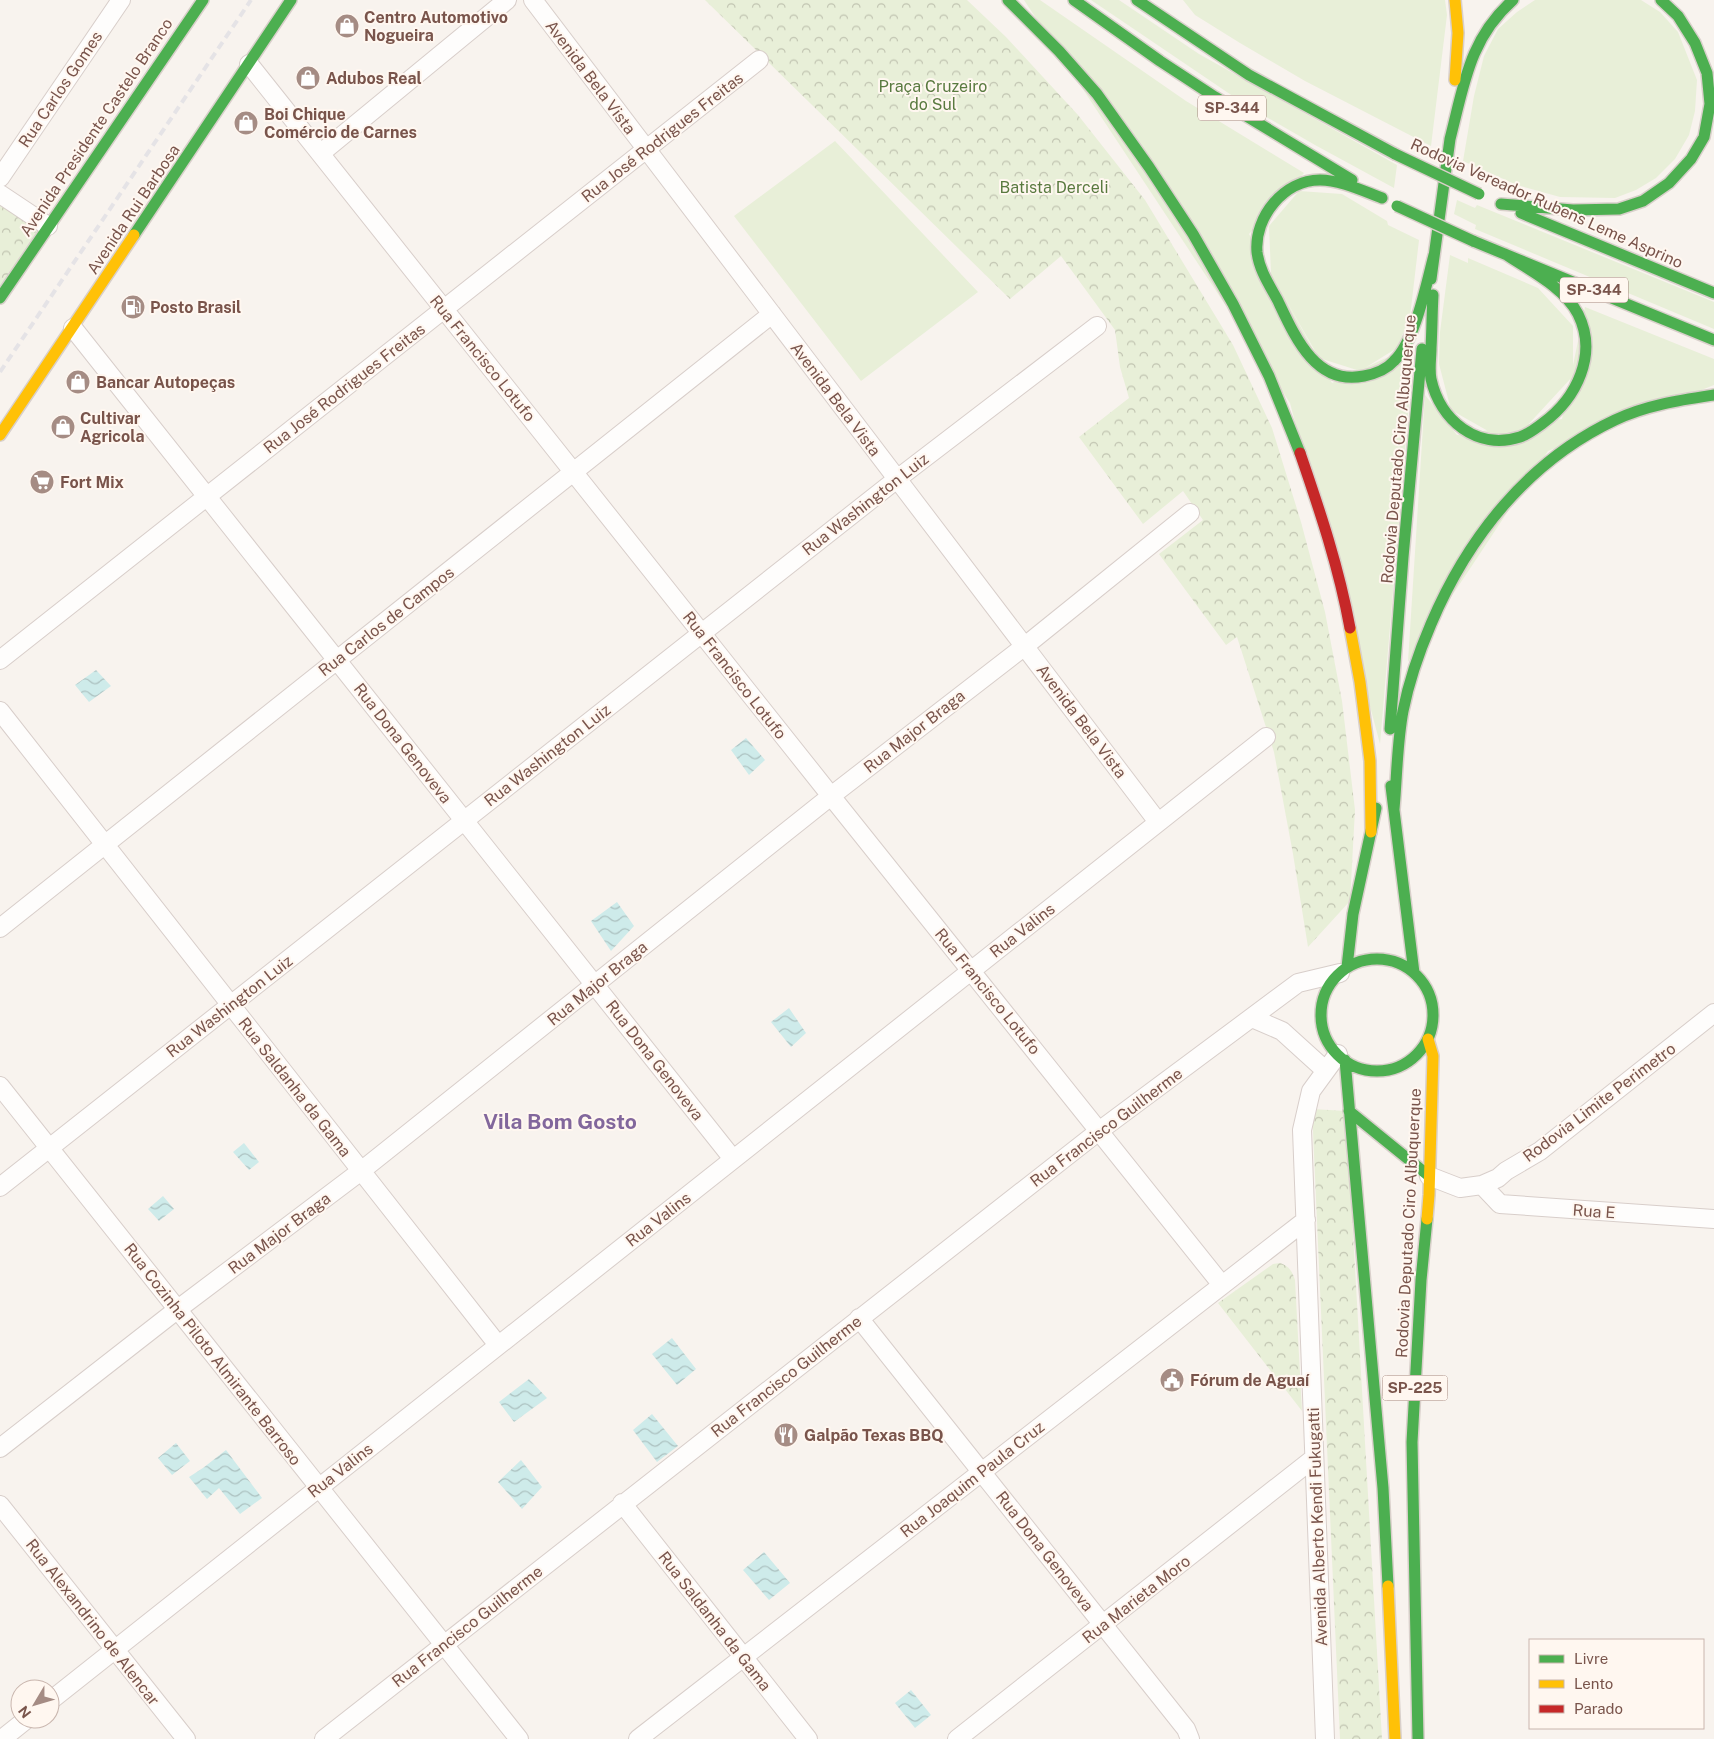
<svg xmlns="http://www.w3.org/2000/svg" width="1714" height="1739" font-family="'Public Sans',sans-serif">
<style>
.grass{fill:#e8efd8}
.park{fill:url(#park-crowns)}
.water{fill:url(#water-waves)}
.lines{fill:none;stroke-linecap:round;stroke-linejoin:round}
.street-casing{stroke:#d8ceca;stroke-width:20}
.fast-casing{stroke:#d9d0cb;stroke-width:14}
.slow-casing{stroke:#d9d0cb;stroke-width:14}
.jam-casing{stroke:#d9d0cb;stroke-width:14}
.street{stroke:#fefdfc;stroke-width:18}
.fast{stroke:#4caf50;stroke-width:11}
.slow{stroke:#ffc107;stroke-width:11}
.jam{stroke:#c62828;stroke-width:11}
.rail{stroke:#e5e3e6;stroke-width:4;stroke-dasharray:8 5;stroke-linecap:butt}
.fast-bridge-casing{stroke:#dacfca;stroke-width:14;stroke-linecap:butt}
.fast-bridge{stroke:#4caf50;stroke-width:11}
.labels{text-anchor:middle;stroke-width:4;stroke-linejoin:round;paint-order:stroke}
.shield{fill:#fff7f0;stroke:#a1857c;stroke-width:1}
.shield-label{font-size:15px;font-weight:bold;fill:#79544b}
.poi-label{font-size:16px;font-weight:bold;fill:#79544b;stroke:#fff7f0;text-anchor:start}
.street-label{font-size:16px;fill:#79544b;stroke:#fff7f0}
.park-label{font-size:16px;fill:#597a3f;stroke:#fff7f0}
.district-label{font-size:21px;font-weight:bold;fill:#82679c;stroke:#fff7f0}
</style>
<defs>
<pattern id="park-crowns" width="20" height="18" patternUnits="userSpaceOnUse" patternTransform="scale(1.25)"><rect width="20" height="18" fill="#e8efd8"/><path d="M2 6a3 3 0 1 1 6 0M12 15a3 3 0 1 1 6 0" fill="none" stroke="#c1c4b1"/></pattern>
<pattern id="water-waves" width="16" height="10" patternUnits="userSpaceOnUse" patternTransform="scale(1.25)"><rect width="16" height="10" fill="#ceebea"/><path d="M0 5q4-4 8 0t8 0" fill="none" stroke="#acc1c0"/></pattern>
</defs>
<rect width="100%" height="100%" fill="#f8f3ee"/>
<!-- grass -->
<path class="grass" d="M1024,0H1040L1186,101L1304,173L1249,234L1332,383L1414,345L1380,744L1290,403Z
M1091,0H1119L1199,54L1397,165L1394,188L1315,145L1249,107Z
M1183,0H1445L1447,15L1431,146L1305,81L1240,43L1195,15Z
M1535,0H1641L1660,12L1678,32L1697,80L1695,111L1689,135L1675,159L1656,178L1636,190L1615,198L1560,197L1517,185L1463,161L1474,96L1484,56L1498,29L1517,12Z
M835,141L978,292L861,381L734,216Z
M1299,191L1342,194L1387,221L1388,225L1419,240L1410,317L1397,348L1360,371L1319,358L1271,274L1269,226Z
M1457,200L1475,208L1477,205L1714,302V329L1475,229L1476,225L1454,214Z
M1450,255L1468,263V258L1538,288L1573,326V376L1525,428L1488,431L1451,410L1439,364L1440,332Z
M1585,307L1714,359V385L1548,451L1408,662L1425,395L1457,435L1562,419Z"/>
<!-- park -->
<path class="park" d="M705,0H967L1006,37L1078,115L1145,200L1233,345L1272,428L1301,522L1325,612L1342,701L1355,810L1350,901L1308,947L1293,854L1274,752L1237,637L1226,645L1159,554L1203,520L1183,491L1143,524L1079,437L1129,398L1120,367L1115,330L1061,256L1010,299Z
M0,194L48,226L0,298Z
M1312,1109L1346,1111L1382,1739H1340Z
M1280,1263C1289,1266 1292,1271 1295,1280L1302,1411L1218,1303L1273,1264Z"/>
<!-- water -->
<path class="water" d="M96,670L111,686L89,702L75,685Z
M746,738L765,760L749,775L731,750Z
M617,902L634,926L611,951L591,921Z
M789,1008L806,1033L791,1047L771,1022Z
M244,1143L259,1162L249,1170L233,1152Z
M163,1196L174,1209L159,1221L148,1209Z
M672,1338L696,1369L677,1385L652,1354Z
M529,1379L547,1398L514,1422L499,1402Z
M652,1414L678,1446L657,1462L633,1430Z
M176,1443L190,1461L172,1475L158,1458Z
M226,1450L262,1498L240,1514L219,1488L207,1499L189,1477L203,1468Z
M521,1460L542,1487L522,1509L498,1482Z
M764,1552L790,1583L769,1600L743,1570Z
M911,1690L931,1715L915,1728L895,1703Z"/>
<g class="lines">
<defs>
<path id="street" d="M533,0L1158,822
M249,64L831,796L1222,1285
M321,153L507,0
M0,178L121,0
M0,194L48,226
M73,328L733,1159
M0,660L759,60
M0,711L498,1345
M0,928L772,314
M1252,1018L1282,1031L1325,1070
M0,1086L519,1739
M1429,1176L1460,1188L1482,1185L1498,1178L1506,1171L1540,1151L1714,1013
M1482,1185L1500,1204L1714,1219
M0,1187L897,479L1097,326
M859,1318L1186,1729L1190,1739
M0,1448L178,1309L361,1171L831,796L1025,646L1190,513
M622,1503L808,1739
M0,1505L186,1739
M50,1701L1266,737
M2,1739L27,1719
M324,1739L1099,1131L1298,983L1340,973
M638,1739L1306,1220
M957,1739L1314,1458
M1325,1739L1302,1130L1311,1091L1338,1054"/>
<path id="fast" d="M1008,0L1059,51L1097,94L1149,167L1193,234L1233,304L1269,376L1300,453
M1074,0L1160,61L1215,97L1352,180
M1137,0L1249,75L1395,154
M1450,139C1464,85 1469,39 1513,0
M1382,198C1363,191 1340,180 1320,180C1284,180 1254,217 1257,252C1259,270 1270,286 1278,301C1295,337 1316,386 1364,376C1374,374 1387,369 1394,361C1416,339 1426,285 1434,255
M1501,204L1573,210L1619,209L1643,201L1669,183L1691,159L1704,137L1710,104L1707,73L1695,43L1678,16L1661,0
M1521,213L1714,293
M134,235L291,0
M1473,241L1714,340
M1431,279L1450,139
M1433,295C1432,313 1432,330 1431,348C1431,358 1429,369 1431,379C1440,420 1477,451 1520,437C1529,434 1536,428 1543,423C1577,398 1598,354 1578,314C1564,287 1529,270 1505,254
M0,298L203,0
M1390,729L1403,557L1422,349
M1391,786L1414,973
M1394,809C1397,776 1397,743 1403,711C1409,681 1419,652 1431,624C1468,537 1528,461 1615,420C1646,405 1681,400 1714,395
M1321 1015a56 56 0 1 1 112 0a56 56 0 1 1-112 0Z
M1347,967L1353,914L1376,808
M1345,1060L1383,1488L1388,1586
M1349,1111L1429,1176
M1418,1739L1412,1442L1421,1280L1427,1219"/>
<path id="slow" d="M1455,0L1458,33L1455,80
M0,435L134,235
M1350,628L1360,682L1370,761L1371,832
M1427,1219L1429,1195L1433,1056L1428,1039
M1388,1586L1395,1739"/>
<path id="jam" d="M1300,453C1320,511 1339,568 1350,628"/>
</defs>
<!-- street casing -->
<use href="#street" class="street-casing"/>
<!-- fast casing -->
<use href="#fast" class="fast-casing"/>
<!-- slow casing -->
<use href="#slow" class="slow-casing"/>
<!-- jam casing -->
<use href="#jam" class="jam-casing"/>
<!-- street -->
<use href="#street" class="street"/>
<!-- fast -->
<use href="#fast" class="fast"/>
<!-- slow -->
<use href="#slow" class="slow"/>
<!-- jam -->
<use href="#jam" class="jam"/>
<!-- rail -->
<path class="rail" d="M0,372L251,0"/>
<defs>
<path id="fast-bridge" d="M1395,154L1479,194
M1397,206L1473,241"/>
</defs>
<!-- fast-bridge casing -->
<use href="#fast-bridge" class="fast-bridge-casing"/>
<!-- fast-bridge -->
<use href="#fast-bridge" class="fast-bridge"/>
</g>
<!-- icons -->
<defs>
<symbol id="shop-disc" viewBox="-11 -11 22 22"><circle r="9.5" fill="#a58c84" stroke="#fff7f0"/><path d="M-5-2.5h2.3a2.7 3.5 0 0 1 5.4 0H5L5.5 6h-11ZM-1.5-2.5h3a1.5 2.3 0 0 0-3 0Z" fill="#fff"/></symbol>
<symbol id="fuel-disc" viewBox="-11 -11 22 22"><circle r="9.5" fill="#a58c84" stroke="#fff7f0"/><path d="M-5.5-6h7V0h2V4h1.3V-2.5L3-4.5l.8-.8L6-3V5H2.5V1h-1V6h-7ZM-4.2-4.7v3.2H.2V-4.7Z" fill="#fff"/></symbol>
<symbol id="supermarket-disc" viewBox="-11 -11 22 22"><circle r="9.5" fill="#a58c84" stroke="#fff7f0"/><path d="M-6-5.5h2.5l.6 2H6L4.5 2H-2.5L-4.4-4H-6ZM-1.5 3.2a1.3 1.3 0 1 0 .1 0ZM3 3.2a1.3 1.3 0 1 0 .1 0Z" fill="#fff"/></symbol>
<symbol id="civic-disc" viewBox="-11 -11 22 22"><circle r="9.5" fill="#a58c84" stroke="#fff7f0"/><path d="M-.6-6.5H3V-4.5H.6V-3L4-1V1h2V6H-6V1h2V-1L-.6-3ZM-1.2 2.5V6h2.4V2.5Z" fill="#fff"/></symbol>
<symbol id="restaurant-disc" viewBox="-11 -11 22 22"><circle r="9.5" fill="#a58c84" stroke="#fff7f0"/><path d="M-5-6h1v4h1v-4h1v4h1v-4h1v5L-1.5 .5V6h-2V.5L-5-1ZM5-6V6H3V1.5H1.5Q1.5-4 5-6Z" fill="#fff"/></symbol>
</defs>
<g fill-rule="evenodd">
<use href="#shop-disc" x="333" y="12" width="28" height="28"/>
<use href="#shop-disc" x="294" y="64" width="28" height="28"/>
<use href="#shop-disc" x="232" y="109" width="28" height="28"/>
<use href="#fuel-disc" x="119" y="293" width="28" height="28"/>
<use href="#shop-disc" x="64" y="368" width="28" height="28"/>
<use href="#shop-disc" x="49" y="413" width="28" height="28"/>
<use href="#supermarket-disc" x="28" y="468" width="28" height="28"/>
<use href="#civic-disc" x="1158" y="1366" width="28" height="28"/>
<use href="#restaurant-disc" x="772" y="1421" width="28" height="28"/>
</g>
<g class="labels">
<!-- shield labels -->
<g class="shield">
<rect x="1198" y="95.5" width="68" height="25" rx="4"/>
<rect x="1560" y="277.5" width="68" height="25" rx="4"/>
<rect x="1382.5" y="1375.5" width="65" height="25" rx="4"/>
</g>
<g class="shield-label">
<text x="1232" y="113">SP-344</text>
<text x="1594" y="295">SP-344</text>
<text x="1415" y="1393">SP-225</text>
</g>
<!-- poi labels -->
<g class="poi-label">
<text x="364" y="23">Centro Automotivo<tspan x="364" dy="18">Nogueira</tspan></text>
<text x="326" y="84">Adubos Real</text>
<text x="264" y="120">Boi Chique<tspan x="264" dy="18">Comércio de Carnes</tspan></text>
<text x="150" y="313">Posto Brasil</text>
<text x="96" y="388">Bancar Autopeças</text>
<text x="80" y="424">Cultivar<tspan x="80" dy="18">Agricola</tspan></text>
<text x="60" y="488">Fort Mix</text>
<text x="1190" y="1386">Fórum de Aguaí</text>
<text x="804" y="1441">Galpão Texas BBQ</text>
</g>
<!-- street labels -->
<g class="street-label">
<text transform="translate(591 77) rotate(53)" y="6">Avenida Bela Vista</text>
<text transform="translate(60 89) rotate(-56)" y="6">Rua Carlos Gomes</text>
<text transform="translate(96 127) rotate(-56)" y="6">Avenida Presidente Castelo Branco</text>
<text transform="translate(662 137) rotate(-38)" y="6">Rua José Rodrigues Freitas</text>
<text transform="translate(1547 203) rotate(24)" y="6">Rodovia Vereador Rubens Leme Asprino</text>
<text transform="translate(133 209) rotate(-56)" y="6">Avenida Rui Barbosa</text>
<text transform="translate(483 358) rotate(51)" y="6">Rua Francisco Lotufo</text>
<text transform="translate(344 388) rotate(-38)" y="6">Rua José Rodrigues Freitas</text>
<text transform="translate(836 399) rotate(53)" y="6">Avenida Bela Vista</text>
<text transform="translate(1398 449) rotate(-85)" y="6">Rodovia Deputado Ciro Albuquerque</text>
<text transform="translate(865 504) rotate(-38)" y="6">Rua Washington Luiz</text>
<text transform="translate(386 621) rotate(-38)" y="6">Rua Carlos de Campos</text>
<text transform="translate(735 675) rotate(52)" y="6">Rua Francisco Lotufo</text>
<text transform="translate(1082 721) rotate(53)" y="6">Avenida Bela Vista</text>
<text transform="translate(914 731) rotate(-38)" y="6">Rua Major Braga</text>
<text transform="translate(403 743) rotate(52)" y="6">Rua Dona Genoveva</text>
<text transform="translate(547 755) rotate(-38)" y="6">Rua Washington Luiz</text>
<text transform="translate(1022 930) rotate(-38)" y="6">Rua Valins</text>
<text transform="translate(597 983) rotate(-39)" y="6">Rua Major Braga</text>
<text transform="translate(988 991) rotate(51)" y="6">Rua Francisco Lotufo</text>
<text transform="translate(229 1006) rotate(-38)" y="6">Rua Washington Luiz</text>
<text transform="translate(655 1060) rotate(52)" y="6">Rua Dona Genoveva</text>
<text transform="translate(295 1087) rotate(52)" y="6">Rua Saldanha da Gama</text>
<text transform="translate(1599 1102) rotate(-37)" y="6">Rodovia Limite Perimetro</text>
<text transform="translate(1106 1127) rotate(-37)" y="6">Rua Francisco Guilherme</text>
<text transform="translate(1594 1211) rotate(4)" y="6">Rua E</text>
<text transform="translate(658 1219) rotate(-38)" y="6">Rua Valins</text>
<text transform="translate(1408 1223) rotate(-87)" y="6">Rodovia Deputado Ciro Albuquerque</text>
<text transform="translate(279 1233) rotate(-37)" y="6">Rua Major Braga</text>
<text transform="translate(213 1354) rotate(52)" y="6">Rua Cozinha Piloto Almirante Barroso</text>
<text transform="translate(786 1376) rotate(-38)" y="6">Rua Francisco Guilherme</text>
<text transform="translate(340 1470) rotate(-38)" y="6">Rua Valins</text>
<text transform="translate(972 1479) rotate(-38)" y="6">Rua Joaquim Paula Cruz</text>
<text transform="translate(1317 1527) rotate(-92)" y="6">Avenida Alberto Kendi Fukugatti</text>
<text transform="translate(1045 1551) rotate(52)" y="6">Rua Dona Genoveva</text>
<text transform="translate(1136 1599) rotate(-38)" y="6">Rua Marieta Moro</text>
<text transform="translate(715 1621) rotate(52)" y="6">Rua Saldanha da Gama</text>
<text transform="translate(93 1622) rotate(52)" y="6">Rua Alexandrino de Alencar</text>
<text transform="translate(467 1626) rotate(-38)" y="6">Rua Francisco Guilherme</text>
</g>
<!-- park labels -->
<g class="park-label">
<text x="933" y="92">Praça Cruzeiro<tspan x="933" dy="18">do Sul</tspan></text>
<text x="1054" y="193">Batista Derceli</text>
</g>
<!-- district labels -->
<g class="district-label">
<text x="560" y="1129">Vila Bom Gosto</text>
</g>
</g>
<!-- legend -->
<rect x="1529" y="1639" width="175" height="90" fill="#fff7f0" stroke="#c9b6ae"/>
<rect x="1539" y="1655" width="25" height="8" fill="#4caf50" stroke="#c9b6ae"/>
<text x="1574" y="1664" font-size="15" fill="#79544b">Livre</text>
<rect x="1539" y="1680" width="25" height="8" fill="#ffc107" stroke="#c9b6ae"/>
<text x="1574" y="1689" font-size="15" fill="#79544b">Lento</text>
<rect x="1539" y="1705" width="25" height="8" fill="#c62828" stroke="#c9b6ae"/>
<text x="1574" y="1714" font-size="15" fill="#79544b">Parado</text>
<!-- north arrow -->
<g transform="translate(35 1704) rotate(232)"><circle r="24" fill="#fff7f0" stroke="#c9b6ae"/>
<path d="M0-4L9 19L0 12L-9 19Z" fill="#a58c84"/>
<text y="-8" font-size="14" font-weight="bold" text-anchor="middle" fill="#79544b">N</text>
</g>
</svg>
